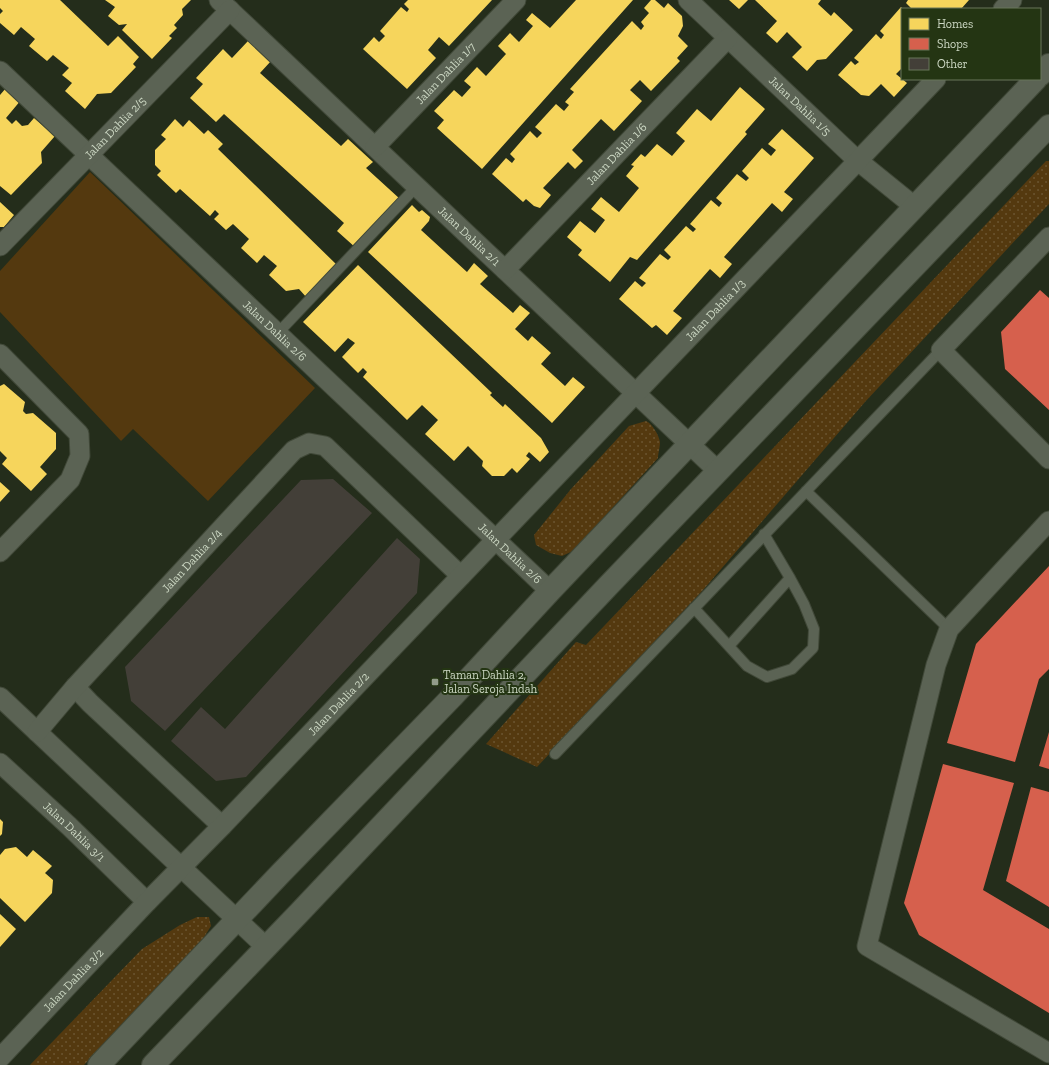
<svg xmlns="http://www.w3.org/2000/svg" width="1049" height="1065" font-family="'Zilla Slab',serif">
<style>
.grass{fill:url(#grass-dots)}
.park{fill:#54390f}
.homes{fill:#f6d55c}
.shops{fill:#d6604d}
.building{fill:#433f38}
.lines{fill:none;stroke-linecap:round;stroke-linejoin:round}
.lane-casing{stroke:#404838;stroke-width:12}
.street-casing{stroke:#404838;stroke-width:21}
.secondary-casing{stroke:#404838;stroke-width:24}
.lane{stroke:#5b6354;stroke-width:10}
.street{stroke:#5b6354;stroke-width:19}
.secondary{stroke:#5b6354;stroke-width:22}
.poi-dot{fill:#929c89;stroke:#243513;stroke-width:1.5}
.labels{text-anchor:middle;stroke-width:4;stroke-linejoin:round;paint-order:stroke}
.street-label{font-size:12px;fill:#cdd8c4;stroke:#243513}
.poi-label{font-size:12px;fill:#cdd8c4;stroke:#243513;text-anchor:start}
</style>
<defs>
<pattern id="grass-dots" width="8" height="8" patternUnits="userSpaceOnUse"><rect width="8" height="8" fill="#54390f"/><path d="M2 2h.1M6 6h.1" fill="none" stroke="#6b5530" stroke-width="1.8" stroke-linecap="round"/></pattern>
</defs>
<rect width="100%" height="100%" fill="#242d1b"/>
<!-- grass -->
<path class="grass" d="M1046,161H1049V204L865,402L703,590L537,767L486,744L576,642L586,645Z
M646,421C653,424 659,436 660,442C660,447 658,454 658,458L573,551L562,556L550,553L536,545L534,535L571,489L629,426Z
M197,917H209L211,926L201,942L84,1065H30L142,949L180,925Z"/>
<!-- park -->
<path class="park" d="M90,172L315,388L208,501L133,429L121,441L0,312V271Z"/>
<!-- homes -->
<path class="homes" d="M0,0H60L108,46L118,36L139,57L133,64L136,67L111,93L97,94L85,109L65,91L72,83L62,75L69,68L53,55L47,61L29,46L35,39L21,27L14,35L0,23V14L3,11L0,8Z
M105,0H191L182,9L183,15L174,25L177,28L169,36L172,38L152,59L122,30L127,24L119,25L108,16L115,7Z
M408,0H492L449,46L439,37L428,50L436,58L407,89L363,49L374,37L379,42L385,36L380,31L401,7L407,12L409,9L404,4Z
M576,0H633L482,169L437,128L444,120L434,111L454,90L462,97L471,87L464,81L477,67L486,76L506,54L498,46L510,33L519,42L533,26L526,20L532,13L550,28Z
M651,0H655L664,8L668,3L682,16L683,26L678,36L688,46L677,58L680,61L651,91L640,80L630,90L642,101L614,131L601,119L572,150L583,161L575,169L568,162L543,188L551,195L540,208L534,206L526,199L523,202L492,174L506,158L512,163L515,159L510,154L530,131L537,138L542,133L535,127L556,104L564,111L569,105L565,102L574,92L570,89L632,21L641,30L644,26L641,22L649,13L644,8Z
M729,0H748L739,9Z
M755,0H821L818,4L831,16L834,12L853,30L826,59L817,60L807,71L792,57L802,47L787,32L777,43L766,33L777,21Z
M908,0H969L961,9H910L911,8L906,3Z
M901,7L902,8V68L896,74L907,83L894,97L881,84L869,96L861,95L838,75L851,61L855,65L859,62L854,58L876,34L881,39L884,35L880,31Z
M248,41L271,61L260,73L341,146L348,139L373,162L366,168L400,199L356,248L337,231L344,223L224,114L216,122L190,98L203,84L196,78L223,49L232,58Z
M740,87L765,109L745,132L747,134L637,260L630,257L610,282L578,255L582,250L567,237L580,221L595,233L605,220L591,209L601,197L619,212L639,188L626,176L634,166L631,165L641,154L645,157L657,144L672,156L685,141L676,133L697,109L711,121Z
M6,88L21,100L6,118L12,124L16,120L22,126L28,125L34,118L55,136L41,152L42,163L11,195L0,186V95Z
M175,119L183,127L189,120L204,134L208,130L223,144L218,149L338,266L307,298L299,289L286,291L269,275L277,266L264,255L257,263L241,248L249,239L233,224L226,230L214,219L219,214L215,210L210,216L180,189L176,193L157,175L161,171L155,165V150L166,139L161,135Z
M782,129L814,158L784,192L793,199L782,212L772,203L724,257L732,264L720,278L710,269L673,311L682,318L667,335L656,325L652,328L619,299L635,281L642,287L646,283L639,278L660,254L668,260L671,257L664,250L686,226L693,232L696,229L690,224L711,200L719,207L722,203L716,198L737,174L746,181L749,178L742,171L762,148L771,156L776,150L768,144Z
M0,202L14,215L4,227H0Z
M412,205L419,212L422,210L430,217L429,221L421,230L467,272L474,263L488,276L480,284L513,313L520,305L530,313L515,329L528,341L532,336L551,353L541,364L565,386L573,377L585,387L552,423L368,252Z
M358,265L492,393L490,395L503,407L505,404L541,438L549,452L540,462L529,452L526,456L530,459L517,473L512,468L504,476H492L482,466L483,461L468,446L454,461L425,434L438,420L422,405L407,420L363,377L367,372L363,368L358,373L342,357L355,343L348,338L335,352L303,322Z
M4,384L25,402L23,411L26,414L33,413L56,433V449L40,467L47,474L31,491L2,464L7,458L0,451V386Z
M0,482L10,491L0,502Z
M0,819L3,822L2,834L0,836Z
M16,847L27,857L33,850L52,866L45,873L53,880L52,893L25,922L0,898V855L5,849Z
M0,914L16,929L0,947Z"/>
<!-- shops -->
<path class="shops" d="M1040,290L1049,298V410L1005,369L1001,332Z
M1049,566V669L1039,679L1015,762L947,743L976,644Z
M1049,732V769L1039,766Z
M943,764L1014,783L983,890L1049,929V1013L919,935L904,903Z
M1031,787L1049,792V907L1006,881Z"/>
<!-- building -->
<path class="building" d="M333,479L372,513L165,731L131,701L125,667L301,480Z
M397,538L420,559L417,593L246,777L216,781L171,741L201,707L225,729Z"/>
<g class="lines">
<defs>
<path id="lane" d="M277,334L417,186
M806,491L949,629
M694,608L747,666L767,677L792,669L813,648L814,629L804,604L790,578L764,534
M729,646L790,578
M555,754L941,350"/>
<g id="street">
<path id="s1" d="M219,0L718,471"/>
<path id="s2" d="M688,0L857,160L915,207"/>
<path d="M1003,9L1012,0"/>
<path id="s3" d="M0,71L550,591"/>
<path id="s4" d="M375,147L516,0"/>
<path d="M1049,237L941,350L1049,459"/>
<path id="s5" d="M0,246L230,10"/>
<path id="s6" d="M505,270L728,38"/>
<path d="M0,354L79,434L80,456L70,480L0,552"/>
<path d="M1049,521L949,629L936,665L867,946L1049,1053"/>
<path d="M75,687L90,703L222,826"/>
<path d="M0,697L266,947"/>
<path id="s7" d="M37,732L75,687L294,450L309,443L325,446L461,576"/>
<path id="s8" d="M0,763L69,826L147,902"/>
<path id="s9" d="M0,1058L147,902L222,826L936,79"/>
</g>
<path id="secondary" d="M1040,75L1049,65
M99,1065L280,874L452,697L550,591L1036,79
M153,1065L299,913L607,587L1049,126"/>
</defs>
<!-- lane casing -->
<use href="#lane" class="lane-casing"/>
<!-- street casing -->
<use href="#street" class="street-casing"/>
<!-- secondary casing -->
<use href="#secondary" class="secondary-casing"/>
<!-- lane -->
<use href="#lane" class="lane"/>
<!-- street -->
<use href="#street" class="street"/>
<!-- secondary -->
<use href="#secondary" class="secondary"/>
</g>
<!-- markers -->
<rect class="poi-dot" x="431" y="678" width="8" height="8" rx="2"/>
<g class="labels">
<!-- street labels -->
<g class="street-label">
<text dy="4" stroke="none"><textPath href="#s4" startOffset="102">Jalan Dahlia 1/7</textPath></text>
<text dy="4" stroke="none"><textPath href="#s2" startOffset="154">Jalan Dahlia 1/5</textPath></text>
<text dy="4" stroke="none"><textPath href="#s5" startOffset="165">Jalan Dahlia 2/5</textPath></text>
<text dy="4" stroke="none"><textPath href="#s6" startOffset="161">Jalan Dahlia 1/6</textPath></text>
<text dy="4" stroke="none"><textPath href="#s1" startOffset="344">Jalan Dahlia 2/1</textPath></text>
<text dy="4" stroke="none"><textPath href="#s9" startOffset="1035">Jalan Dahlia 1/3</textPath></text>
<text dy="4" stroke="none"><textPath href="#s3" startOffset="378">Jalan Dahlia 2/6</textPath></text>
<text dy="4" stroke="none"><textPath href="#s3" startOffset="702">Jalan Dahlia 2/6</textPath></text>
<text dy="4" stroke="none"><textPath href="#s7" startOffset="231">Jalan Dahlia 2/4</textPath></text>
<text dy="4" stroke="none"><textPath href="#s9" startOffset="490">Jalan Dahlia 2/2</textPath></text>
<text dy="4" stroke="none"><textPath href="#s8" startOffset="101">Jalan Dahlia 3/1</textPath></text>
<text dy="4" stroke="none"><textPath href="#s9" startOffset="107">Jalan Dahlia 3/2</textPath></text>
</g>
<!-- poi labels -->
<g class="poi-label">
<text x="443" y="679">Taman Dahlia 2,<tspan x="443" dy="14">Jalan Seroja Indah</tspan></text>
</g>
</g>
<!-- legend -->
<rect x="901" y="8" width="140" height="72" fill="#243513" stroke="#68765a"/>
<rect x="909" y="18" width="20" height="12" fill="#f6d55c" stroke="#68765a"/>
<text x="937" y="28" font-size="12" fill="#cdd8c4">Homes</text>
<rect x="909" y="38" width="20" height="12" fill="#d6604d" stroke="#68765a"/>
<text x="937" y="48" font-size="12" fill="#cdd8c4">Shops</text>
<rect x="909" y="58" width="20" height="12" fill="#433f38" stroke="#68765a"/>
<text x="937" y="68" font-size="12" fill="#cdd8c4">Other</text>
</svg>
